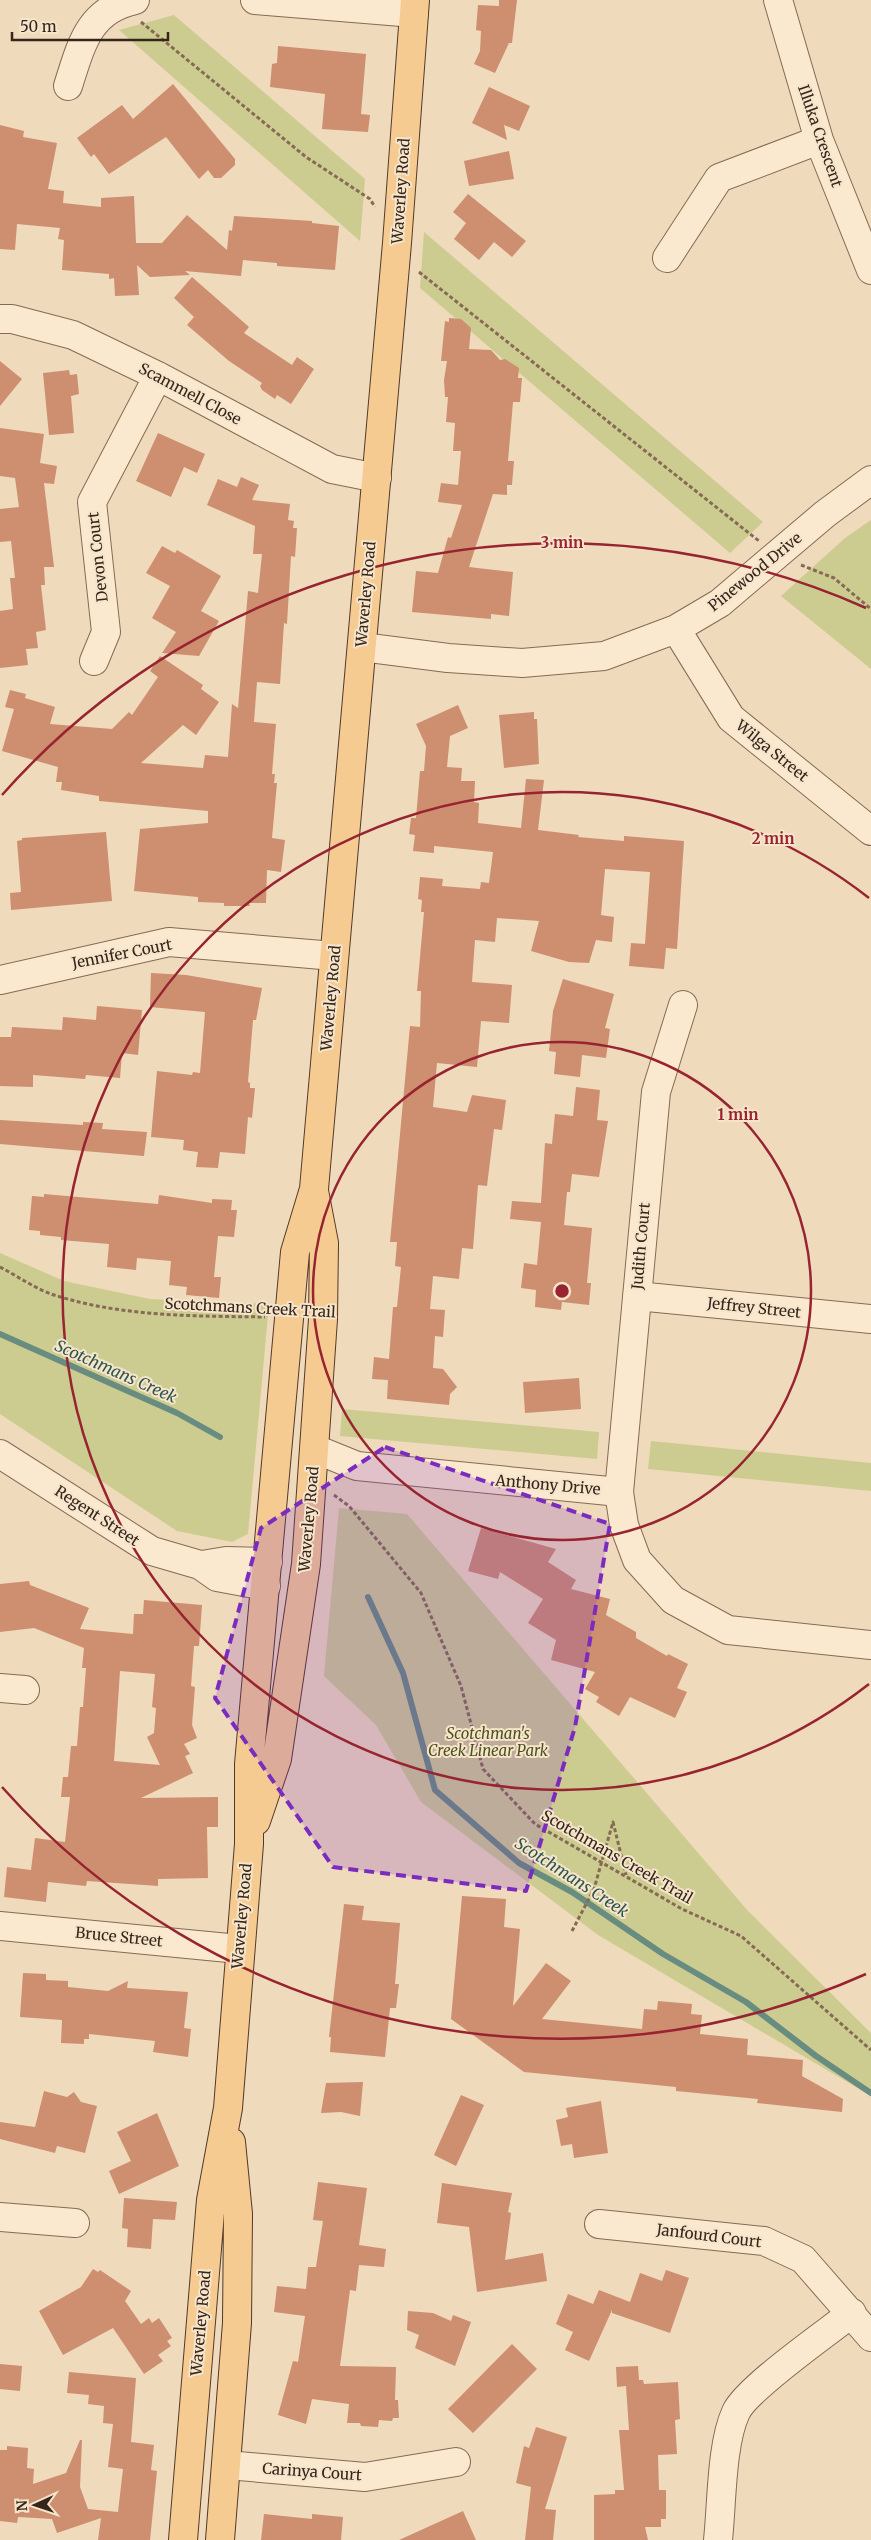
<svg xmlns="http://www.w3.org/2000/svg" width="871" height="2540" font-family="Merriweather,serif">
<style>
.green{fill:#cccc90}
.lines{fill:none;stroke-linecap:round;stroke-linejoin:round}
.stream{stroke:#688d80;stroke-width:6}
.building{fill:#ce8e70;fill-rule:evenodd}
.minor-casing{stroke:#866a55;stroke-width:30}
.major-casing{stroke:#53392a;stroke-width:30}
.path{stroke:#866a55;stroke-width:3;stroke-dasharray:4 2.5;stroke-linecap:butt}
.minor{stroke:#fae8cf;stroke-width:28}
.major{stroke:#f5cb91;stroke-width:28}
.marked{fill:#7b2cbf;fill-opacity:0.2;stroke:#7b2cbf;stroke-width:4;stroke-dasharray:10 6;stroke-linejoin:round}
.ring{fill:none;stroke:#972430;stroke-width:2.5}
.labels{text-anchor:middle;stroke-width:4;stroke-linejoin:round;paint-order:stroke}
.street-label{font-size:15px;fill:#35251b;stroke:#f6e5cb}
.park-label{font-size:15px;font-style:italic;fill:#4b5220;stroke:#f6e5cb}
.water-label{font-size:16px;font-style:italic;fill:#29554e;stroke:#f6e5cb}
.centre{fill:#972430;stroke:#f6e5cb;stroke-width:2.5}
.ring-label{font-size:15px;text-anchor:middle;font-weight:bold;fill:#972430;stroke:#f6e5cb;stroke-width:4;stroke-linejoin:round;paint-order:stroke}
</style>
<rect width="100%" height="100%" fill="#efdabc"/>
<!-- green -->
<path class="green" d="M174,15L365,179L360,241L119,30Z
M424,232L763,522L730,553L420,288Z
M871,520V669L781,596L845,538Z
M0,1253L64,1281L150,1299L269,1304L248,1534L232,1542L177,1531L0,1414Z
M342,1409L599,1432L597,1459L340,1436Z
M651,1441L871,1463V1491L648,1469Z
M339,1508L407,1514L748,1911L871,2033V2096L598,1935L421,1802L376,1725L324,1676Z"/>
<g class="lines">
<!-- stream -->
<path class="stream" d="M0,1334L177,1413L220,1437
M368,1597L403,1673L435,1790L519,1863L572,1892L663,1954L746,2002L816,2056L871,2093"/>
</g>
<!-- building -->
<path class="building" d="M499,0H517L512,43H509L495,73L474,64L480,51L481,31L476,30L478,5L499,6Z
M278,46L366,54L361,114L370,115L368,132L322,129L325,94L270,87L272,64L277,63Z
M173,84L235,159V165L221,178H214L208,170L199,179L166,137L109,174L94,154L91,157L77,138L122,105L133,119Z
M489,87L530,106L519,131L504,125L507,140L472,123Z
M0,125L24,131L23,137L57,143L48,189L64,191L63,203L101,207V198L134,196L136,243H162L187,215L227,250L229,230L232,231L234,216L312,221V223L339,226L335,270L277,266V263L243,260L241,276L185,271L190,275L150,277L137,265L139,295L115,296L114,278L109,279V274L62,270L64,240L58,239L60,228L17,224L15,250L0,249Z
M509,151L514,179L469,186L464,161Z
M468,194L526,241L512,257L494,242L479,260L454,239L466,223L453,212Z
M192,277L249,327L244,333L292,365L297,357L314,369L291,404L277,395L275,399L262,390L260,386L262,383L229,361L187,325L194,317L174,298Z
M449,318L461,319L471,328L469,349L491,350L500,360L505,359L519,368L518,378H522L520,402H513L508,461H514L512,485H507V495L493,494L469,567L513,572L509,616L491,614V619L412,612L416,571L438,573L448,537L451,538L462,505L438,502L441,483L458,485L461,451H453L455,423L446,422L448,397H445L444,380L447,361H441L445,321L449,322Z
M0,361L22,379L0,406Z
M69,370L70,375L77,374L79,394L71,396L74,433L49,435L43,373Z
M0,428L44,434L40,463L57,466L54,484L44,483L54,567H44L45,585H41L46,630L36,632L38,648L26,649L28,665L0,668V611L13,609L10,578H15L11,541L0,542V509L19,507L15,478L0,476Z
M158,433L205,454L197,473L184,467L171,497L136,481Z
M241,477L259,485L252,500L290,504L288,520L294,521L293,528H297L295,557L291,556L287,624L284,623L280,684L257,682L254,722L276,724L272,774H275L274,783H277L272,838L285,840L281,872L267,870L266,903H249L250,906H224V903L198,902V897L134,891L140,829L208,823V811L99,801V796L61,790L62,782H56L58,767L2,751L14,709L5,707L10,690L26,694L25,698L55,707L50,724L112,729L129,712L132,715L158,677L150,671L160,656L203,685L201,689L219,702L196,735L183,725L141,763L203,768L205,755L228,757L232,704L238,708L248,591L258,593L262,554H253L255,526L207,505L218,479L237,487Z
M162,546L175,553L177,550L221,576L201,611L219,621L199,656L162,653L176,632L152,618L170,586L146,573Z
M458,705L468,728L450,736L447,767L462,768L461,781H475L474,802L479,803L478,823L521,828L526,779L544,780L538,830L579,835L578,837L624,841V836L684,841L677,949L666,948L664,969L629,966L631,943L645,944L650,872L605,869L601,915L614,917L612,942L596,940L589,963L569,962L531,951L539,921L497,918L495,942L475,940L472,982L512,985L509,1023L481,1021L477,1067L437,1063L433,1107L467,1112L472,1095L506,1100L502,1130L494,1129L487,1186L478,1185L473,1249L462,1248L459,1279L433,1276L430,1309L445,1310L443,1337L435,1336L433,1368L443,1369L457,1387L450,1394L449,1405L387,1399L388,1380L372,1379L374,1357L389,1359L393,1307H397L401,1267L395,1266L397,1242H390L410,1026L420,1027L421,991H417L424,912H421L422,900L418,899L420,877L443,879L442,886L480,889L481,882L489,883L493,852L434,846V853L413,851L415,835L409,834L411,818H416L420,771H424L426,746L416,724Z
M534,712V719H537L539,764L504,768L499,715Z
M106,832L112,901L11,910L10,893L21,892L17,841L22,840V838Z
M151,973L186,975L262,988L256,1020H253L248,1082L250,1083V1088H255L252,1118L248,1117L245,1154L220,1152L218,1168L196,1167L198,1152L183,1150L184,1140L151,1137L157,1071L192,1075L193,1072L200,1073L205,1012L150,1007Z
M563,979L614,994L605,1028L610,1029L606,1058L582,1055L580,1077L554,1074L556,1052L549,1051L553,1011Z
M97,1006L142,1010L138,1055L122,1053L120,1078L86,1075L85,1079L33,1075V1087L0,1086V1037H11L12,1027L62,1030L63,1017L96,1020Z
M576,1087L600,1090L597,1120L608,1121L599,1177L572,1174L570,1192H567L564,1225L592,1228L587,1283H591L589,1305L562,1302L561,1310L535,1307L536,1290L521,1288L524,1263L537,1265L541,1222L510,1219L512,1201L541,1203L545,1143L552,1144L555,1114L573,1116Z
M0,1120L83,1125V1122L103,1123L102,1129L147,1132L144,1156L0,1144Z
M44,1194L158,1204L159,1195L212,1203V1199L232,1200L231,1210H237L234,1237L218,1236L214,1277H221L219,1298L186,1295L187,1287L169,1285L171,1261L137,1258L136,1270L107,1267L109,1244L61,1240V1237L40,1235V1231L29,1230L32,1196L44,1197Z
M579,1378L581,1409L525,1413L523,1382Z
M481,1528L556,1549L548,1562L576,1580L571,1589L610,1599L606,1615L636,1632V1638L667,1656L668,1654L688,1664L677,1688L687,1692L675,1718L630,1697L619,1716L596,1702L599,1697L585,1689L595,1672L551,1660L556,1640L528,1623L543,1599L500,1572L498,1579L468,1571Z
M29,1581L30,1585L89,1608L80,1629L133,1634L134,1614H143L144,1600L202,1605L199,1646H194L191,1686L195,1687L192,1725L197,1738L184,1744L190,1754L185,1756L193,1773L141,1798L218,1797V1827H207L208,1878L158,1879V1886L87,1881L86,1886L48,1882L46,1902L4,1897L7,1867L31,1870L35,1838L65,1842L70,1797H61L63,1777H68L71,1746H77L80,1707H83L86,1668H82L84,1648L34,1628L0,1632V1584ZM120,1671L155,1674L152,1707L156,1708L154,1733L147,1737L160,1765L114,1761Z
M462,1896L506,1899L504,1927L520,1929L513,2006L546,1963L571,1981L542,2019L642,2029L644,2009L657,2010L658,2001L692,2004L691,2014L702,2015L700,2034L748,2039L747,2055L803,2060L802,2076L843,2099L842,2112L757,2103L758,2099L676,2091V2087L524,2072L451,2019Z
M344,1904L364,1906L362,1920L400,1923L395,1984H399L396,2008H390L385,2057L330,2052L331,2037H329Z
M23,1973L46,1974V1980L68,1981V1987L108,1991L128,1981L127,1988L188,1992L184,2028L191,2029L188,2057L153,2052L155,2041L89,2034V2039H84V2044L61,2043L62,2020L20,2017Z
M363,2082L360,2116L341,2112L321,2113L326,2083Z
M44,2091L67,2097L74,2092L81,2102L97,2106L85,2153L57,2146L55,2153L0,2139V2122L35,2127Z
M461,2095L484,2105L456,2166L434,2155Z
M601,2101L608,2153L574,2158L572,2144L561,2146L556,2120L568,2117L566,2108Z
M157,2113L179,2166L119,2194L109,2171L131,2161L117,2132Z
M318,2182L367,2188L359,2245L386,2249L384,2267L359,2265L356,2291L350,2290L340,2366L396,2367L395,2400H398L399,2418H393L392,2421L379,2420L378,2427L361,2426L360,2423H347L349,2404L312,2399L306,2424L278,2415L293,2361L298,2362L305,2316L274,2312L277,2286L306,2289L308,2267H316L323,2221L313,2220Z
M442,2183L512,2193L508,2212L511,2213L505,2260L543,2253L547,2281L477,2292L469,2227L437,2223Z
M124,2198L177,2202L175,2220L153,2219L151,2249L127,2247L128,2229L122,2228Z
M93,2269L98,2272L100,2270L131,2291L125,2301L141,2324L149,2318L152,2323L159,2318L172,2338L167,2341L171,2346L158,2355L163,2361L144,2374L113,2328L63,2355L39,2311L81,2287Z
M666,2270L689,2278L670,2333L612,2313V2310L589,2361L565,2350L573,2332L556,2324L568,2294L593,2304L599,2290L630,2302L640,2273L662,2281Z
M408,2311L433,2313L451,2321L453,2315L471,2322L455,2366L415,2348L419,2335L407,2330Z
M512,2344L537,2369L473,2433L448,2409Z
M0,2364L22,2366L20,2391L0,2389Z
M638,2366L639,2380H643L644,2384L678,2382L680,2419L675,2420L677,2454L658,2455L659,2490H666V2519H661V2527H645L648,2540H594V2495L615,2494V2490H624L619,2430H629L626,2386L617,2387L616,2367Z
M69,2372L136,2378L131,2442L154,2445L151,2470L157,2471L150,2540H98L101,2518L57,2533L52,2519L18,2517L17,2523L0,2521V2450H7V2446L28,2448L27,2468L34,2469L33,2484L66,2473L80,2440H82L80,2487L88,2509L118,2512L123,2469L108,2467L113,2424L103,2423L104,2406L88,2404L89,2395L67,2393Z
M536,2427L567,2437L545,2509L556,2510L553,2540H525L531,2487L516,2483L524,2446L529,2448Z
M463,2511L476,2540H399Z
M264,2514L312,2519V2514L343,2517L341,2540H261Z"/>
<g class="lines">
<defs>
<path id="minor" d="M255,0L414,13
M778,0L819,140L871,270
M68,86C81,46 88,10 135,0
M667,258L719,178L819,140
M0,319H12L73,335L158,376L332,469L377,478
M676,629L731,718L871,831
M362,647L448,658L522,663L604,656L676,629L720,603L825,514L871,480
M94,661L106,632L92,502L158,376
M0,980L169,942L334,956
M637,1296L871,1319
M315,1449L357,1466L619,1492L624,1525L637,1560L673,1600L728,1630L871,1645
M0,1454L152,1551L200,1565L217,1577L266,1586
M619,1492L656,1092L683,1005
M202,1565L226,1561L268,1562
M0,1688L25,1690
M0,1926L239,1949
M0,2217L75,2223
M599,2224L764,2241L803,2259L871,2337
M227,2465L365,2477L456,2462
M718,2540C722,2504 721,2444 736,2412C747,2388 828,2332 852,2313"/>
<path id="major" d="M256,1821L277,1759L306,1564L323,1319L324,1243L314,1191
M183,2540L211,2200L228,2108L249,1844V1764L295,1252L314,1189L397,243L415,0
M220,2540L237,2323L238,2214L231,2142"/>
</defs>
<!-- minor casing -->
<use href="#minor" class="minor-casing"/>
<!-- major casing -->
<use href="#major" class="major-casing"/>
<!-- path -->
<path class="path" d="M141,22L306,157L370,199L375,207
M419,272L759,541
M801,565L834,578L871,609
M0,1267C17,1276 36,1289 54,1295C123,1317 194,1316 265,1317
M334,1495L349,1506L421,1593L461,1686L483,1769L535,1824L682,1909L741,1936L871,2050
M572,1931L594,1889L613,1822L626,1875"/>
<!-- minor -->
<use href="#minor" class="minor"/>
<!-- major -->
<use href="#major" class="major"/>
</g>
<!-- marked area -->
<path class="marked" d="M385,1447L610,1524L575,1727L526,1891L333,1867L215,1698L261,1528Z"/>
<!-- distance rings -->
<g class="ring">
<circle cx="562" cy="1291" r="249"/>
<path d="M869 1684A499 499 0 1 1 869 898"/>
<path d="M866 1974A748 748 0 0 1 2 1787M2 795A748 748 0 0 1 866 608"/>
</g>
<g class="labels">
<!-- street labels -->
<g class="street-label">
<text transform="translate(820 136) rotate(71)" y="5">Illuka Crescent</text>
<text transform="translate(401 191) rotate(-86)" y="5">Waverley Road</text>
<text transform="translate(190 394) rotate(28)" y="5">Scammell Close</text>
<text transform="translate(98 557) rotate(-96)" y="5">Devon Court</text>
<text transform="translate(755 572) rotate(-39)" y="5">Pinewood Drive</text>
<text transform="translate(366 594) rotate(-85)" y="5">Waverley Road</text>
<text transform="translate(772 751) rotate(39)" y="5">Wilga Street</text>
<text transform="translate(122 954) rotate(-11)" y="5">Jennifer Court</text>
<text transform="translate(331 998) rotate(-85)" y="5">Waverley Road</text>
<text transform="translate(641 1246) rotate(-85)" y="5">Judith Court</text>
<text transform="translate(250 1308) rotate(3)" y="5">Scotchmans Creek Trail</text>
<text transform="translate(754 1308) rotate(6)" y="5">Jeffrey Street</text>
<text transform="translate(548 1485) rotate(5)" y="5">Anthony Drive</text>
<text transform="translate(97 1516) rotate(33)" y="5">Regent Street</text>
<text transform="translate(309 1519) rotate(-85)" y="5">Waverley Road</text>
<text transform="translate(617 1857) rotate(30)" y="5">Scotchmans Creek Trail</text>
<text transform="translate(242 1916) rotate(-85)" y="5">Waverley Road</text>
<text transform="translate(119 1937) rotate(6)" y="5">Bruce Street</text>
<text transform="translate(709 2236) rotate(7)" y="5">Janfourd Court</text>
<text transform="translate(201 2323) rotate(-85)" y="5">Waverley Road</text>
<text transform="translate(312 2472) rotate(4)" y="5">Carinya Court</text>
</g>
<!-- park labels -->
<g class="park-label">
<text x="488" y="1739">Scotchman's<tspan x="488" dy="17">Creek Linear Park</tspan></text>
</g>
<!-- water labels -->
<g class="water-label">
<text transform="translate(116 1371) rotate(24)" y="6">Scotchmans Creek</text>
<text transform="translate(572 1877) rotate(33)" y="6">Scotchmans Creek</text>
</g>
</g>
<circle cx="562" cy="1291" r="8" class="centre"/>
<g class="ring-label">
<text x="562" y="548">3 min</text>
<text x="773" y="844">2 min</text>
<text x="738" y="1120">1 min</text>
</g>
<!-- north arrow -->
<g transform="translate(35 2505) rotate(267)" stroke="#f6e5cb" stroke-width="4" paint-order="stroke">
<path d="M0-4L9 19L0 12L-9 19Z" fill="#35251b"/>
<text y="-8" font-size="14" font-weight="bold" text-anchor="middle" fill="#35251b">N</text>
</g>
<!-- scale -->
<path d="M12 32v8h156v-8" fill="none" stroke="#35251b" stroke-width="2.5"/>
<text x="20" y="32" font-size="15" fill="#35251b" stroke="#f6e5cb" stroke-width="4" paint-order="stroke">50 m</text>
</svg>
